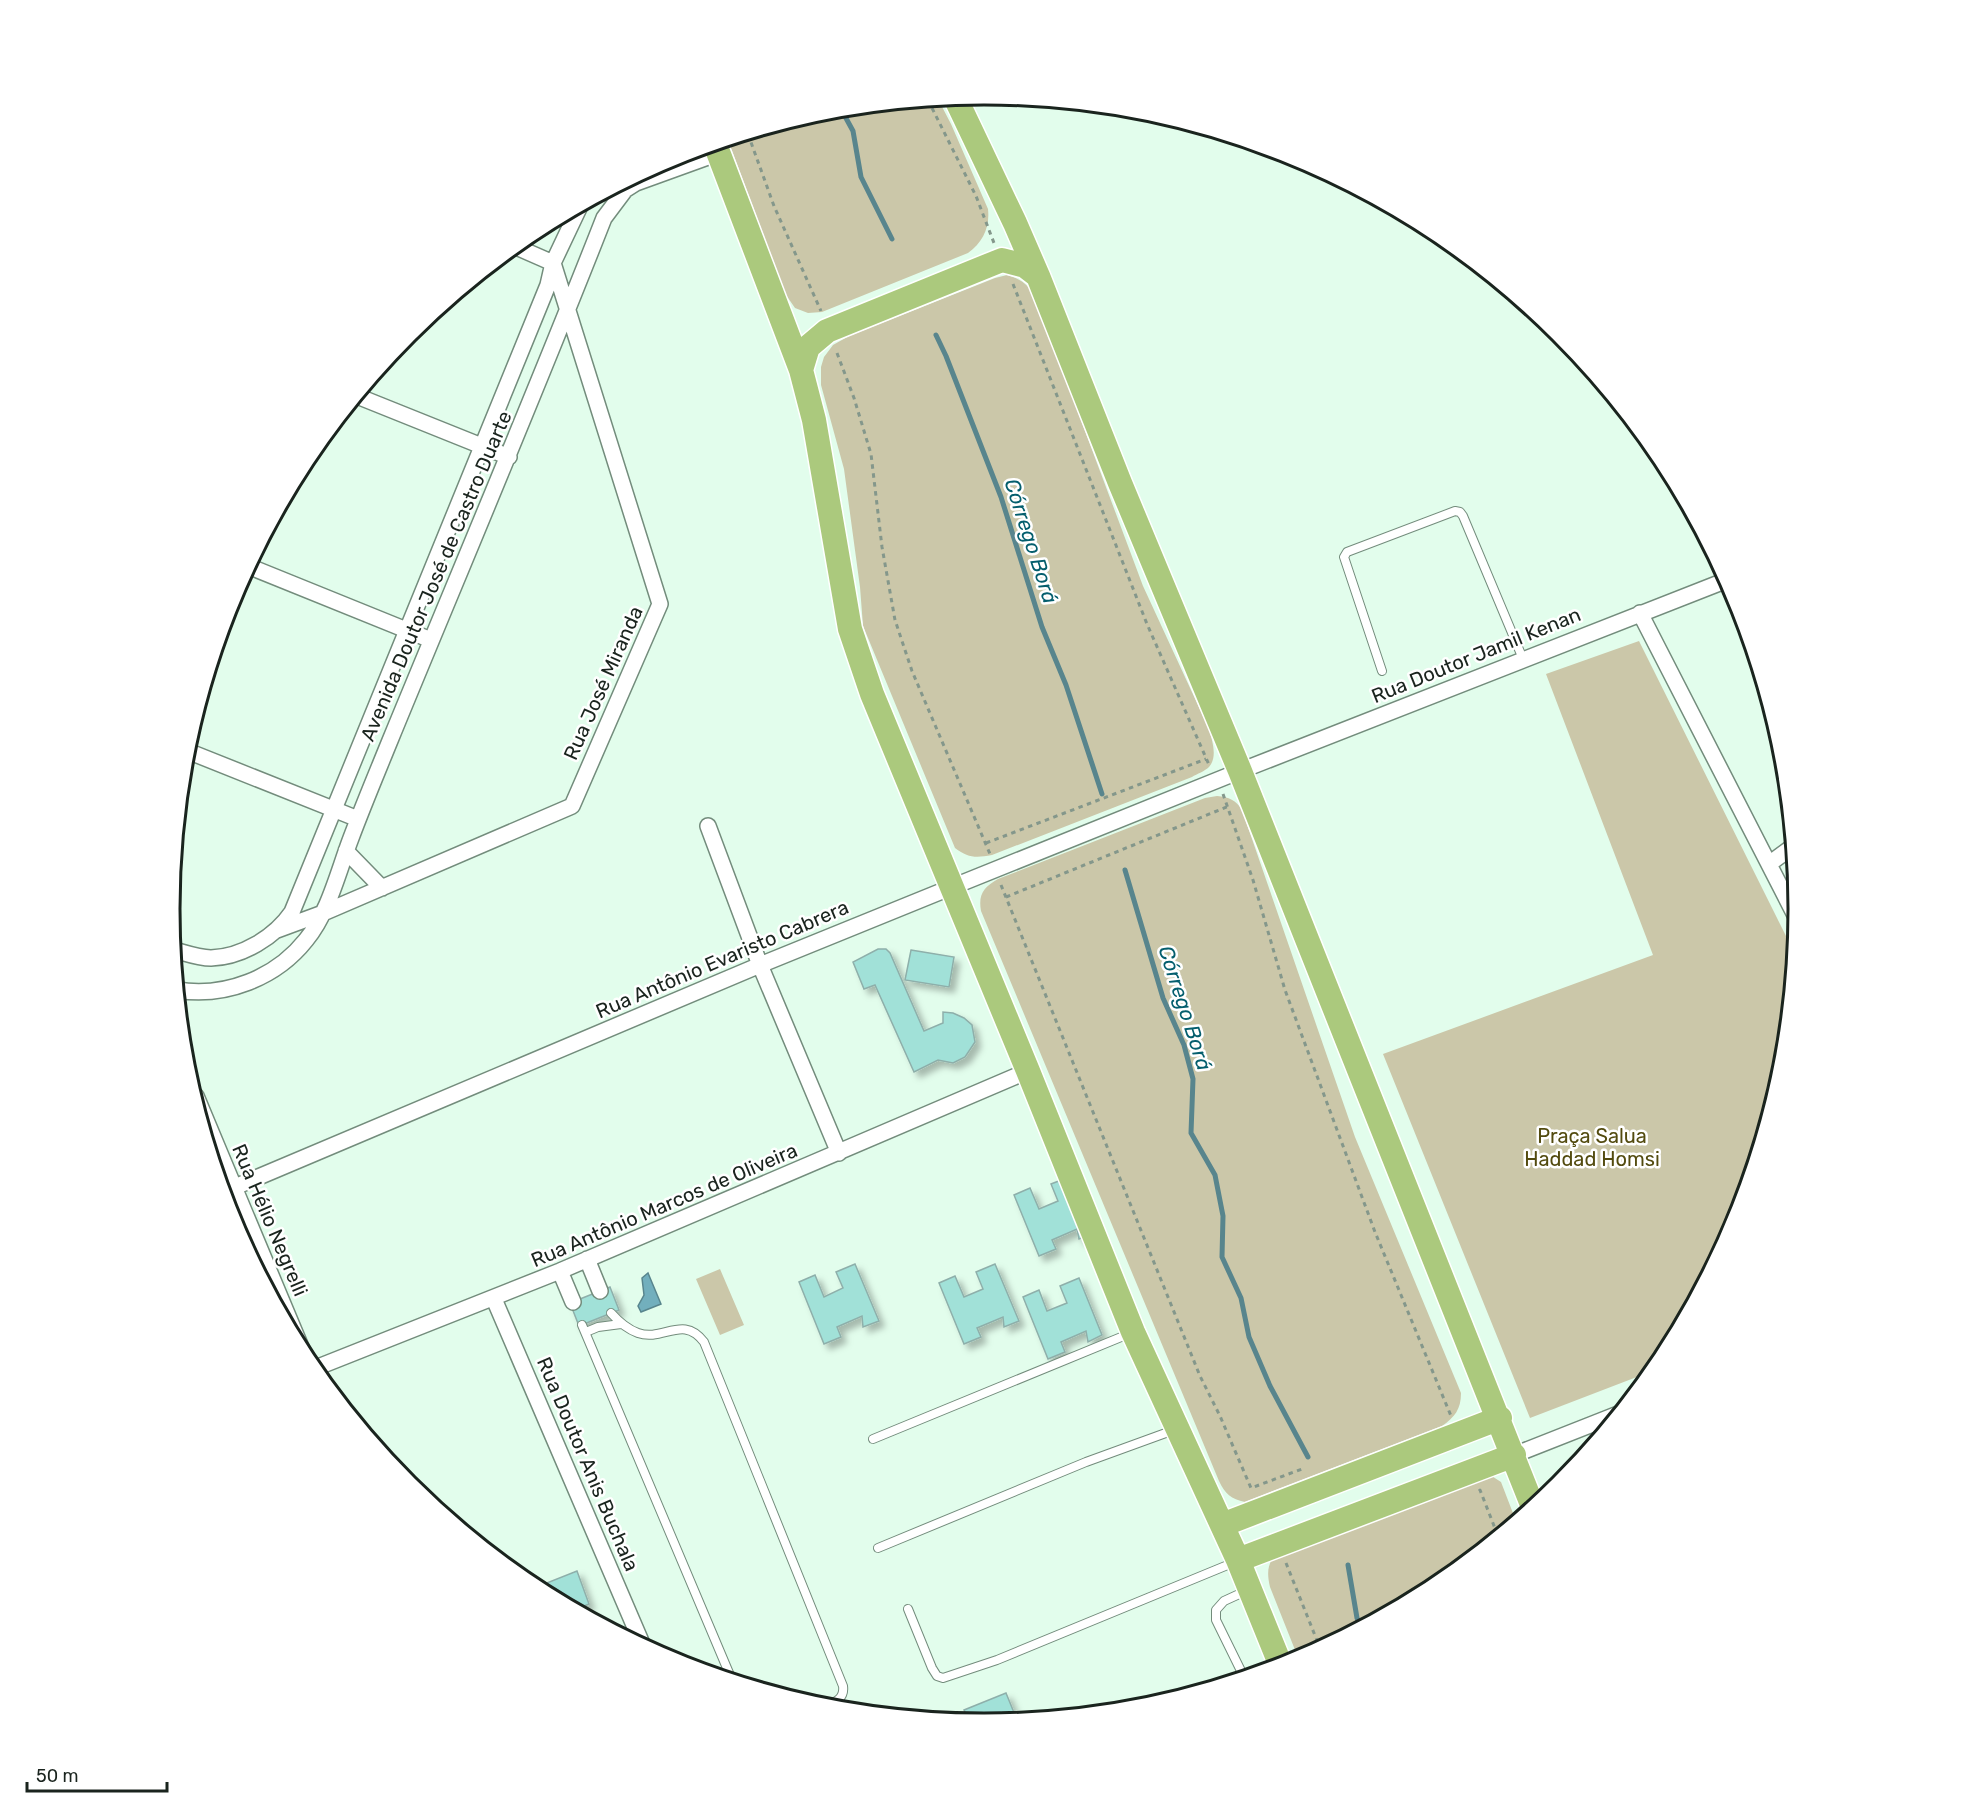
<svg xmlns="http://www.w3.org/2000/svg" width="1968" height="1818" font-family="Rubik,sans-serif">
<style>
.green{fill:#cbc7a9}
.water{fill:#72afbd;stroke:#58858d;stroke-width:1.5}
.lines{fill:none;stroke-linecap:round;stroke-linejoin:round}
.stream{stroke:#58858d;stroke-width:5}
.building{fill:#a1e1d8;stroke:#8eafaa;stroke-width:1.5;filter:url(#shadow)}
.service-casing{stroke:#738c7c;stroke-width:10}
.minor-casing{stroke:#738c7c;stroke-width:18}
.primary-casing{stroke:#fff;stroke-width:27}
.path{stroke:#84978b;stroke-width:3;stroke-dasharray:4.5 4.5;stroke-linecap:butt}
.service{stroke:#fff;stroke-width:8}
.minor{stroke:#fff;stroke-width:15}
.primary{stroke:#abc97d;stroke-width:24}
.labels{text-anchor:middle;stroke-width:5;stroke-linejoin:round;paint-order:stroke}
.street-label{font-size:20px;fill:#1a241e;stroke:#fff}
.park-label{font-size:20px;fill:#534b0f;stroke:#fff}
.water-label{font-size:21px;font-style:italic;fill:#045e6d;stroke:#fff}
.rim{fill:none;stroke:#1a241e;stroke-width:3}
</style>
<defs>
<filter id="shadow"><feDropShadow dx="5.5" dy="5.5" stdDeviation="3" flood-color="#0004"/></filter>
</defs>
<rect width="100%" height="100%" fill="#e2fdec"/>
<!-- green -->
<path class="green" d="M938,99L951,124L988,209C990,227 983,242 968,253L822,312L808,313L795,308L786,295L728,140L825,110Z
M1007,275C1023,280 1029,285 1036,300L1143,586L1209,729C1212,740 1218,757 1209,767C1205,771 1197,774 1192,777L992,855C976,858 968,858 955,848L863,626L860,587L844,469L821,385V367L824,357L833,345L849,336L995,278Z
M1639,641L1794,952L1783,1068L1736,1221L1661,1362L1655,1370L1530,1418L1383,1054L1653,955L1546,674Z
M1217,796C1229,797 1236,800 1242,810L1355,1137L1461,1393C1461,1409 1455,1417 1442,1426L1245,1502C1231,1499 1225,1494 1219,1481L981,911C978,894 984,887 998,879L1205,798Z
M720,1269L744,1325L720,1335L696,1279Z
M1487,1473L1501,1482L1516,1521L1436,1586L1299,1660L1270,1587C1267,1574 1267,1565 1275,1555Z"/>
<!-- water -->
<path class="water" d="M648,1273L661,1304L641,1312L638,1306L644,1295L642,1278Z"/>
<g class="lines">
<!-- stream -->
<path class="stream" d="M841,109L853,131L861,177L892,239
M936,335L946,356L1001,497L1042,627L1066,685L1102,794
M1125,870L1163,998L1184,1045L1193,1079L1191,1133L1215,1175L1223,1216L1222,1257L1241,1298L1249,1337L1270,1386L1308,1457
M1348,1565L1357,1618L1361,1627"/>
</g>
<!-- building -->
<path class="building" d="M878,949H886L890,953L924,1031L943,1023V1012L953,1013L964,1018L972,1025L975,1042L965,1057L953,1063L938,1060L914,1072L875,985L864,989L853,962Z
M911,950L954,957L949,987L905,980Z
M1069,1177L1092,1234L1079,1239L1077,1229L1052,1240L1056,1249L1039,1256L1014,1195L1030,1188L1039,1209L1058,1201L1051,1184Z
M855,1264L879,1321L863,1327L862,1316L837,1327L841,1337L824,1344L799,1282L815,1275L824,1297L843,1288L836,1272Z
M995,1264L1019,1321L1004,1327L1003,1317L977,1328L981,1337L964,1344L939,1283L955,1276L964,1297L983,1289L976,1272Z
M1079,1278L1102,1335L1088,1342L1086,1331L1061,1342L1065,1352L1048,1359L1023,1297L1039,1290L1047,1311L1067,1303L1060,1286Z
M610,1287L619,1310L579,1326L570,1303Z
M577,1571L589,1604L575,1610L534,1588Z
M1006,1693L1017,1720L984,1723L969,1722L964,1710Z"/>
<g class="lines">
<defs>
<path id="service" d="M1382,671L1344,557L1347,552L1455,511L1460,512L1463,516L1523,659
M611,1313C619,1322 627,1329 638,1333C663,1342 683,1314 704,1342L843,1686C845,1700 833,1703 823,1707
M582,1325L732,1680
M586,1332L598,1327L621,1324
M873,1439L1131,1333
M878,1548L1086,1462L1174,1430
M908,1609L932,1668L937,1676L943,1678L997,1660L1235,1562
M1244,1677L1216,1620V1610L1224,1601L1248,1590
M1061,1715V1716"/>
<path id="minor" d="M357,396L509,457
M248,566L431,640
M1640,613L1797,919
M185,750L358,819
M708,826L760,965L839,1153
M346,851L382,888
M1769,864L1792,847
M277,930L323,913L572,806L660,604L553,263L514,246
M174,950C185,953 199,958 211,958C242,957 275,937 292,912L548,285L553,263L580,206
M177,990C225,998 276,978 306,940C329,912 338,872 351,838C363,806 376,775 389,743C461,568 535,394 604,218L625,190L636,183L719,153
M196,1096L306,1359
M223,1192L760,965L952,887L1240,771L1727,580
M587,1259L600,1291
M560,1271L573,1302
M494,1299L643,1646
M313,1369L560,1271L1028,1071
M1514,1455L1618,1414"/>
<path id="primary" d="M955,97L1015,223L1038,276L1120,483L1240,771L1533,1507
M715,144L801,370L814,420L850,629L872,694L1028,1071L1133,1332L1238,1560L1281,1666
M801,370L808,347L827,331L1002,260L1025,266L1038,276
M1222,1525L1500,1418
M1238,1560L1514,1455"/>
</defs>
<!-- service casing -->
<use href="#service" class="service-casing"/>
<!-- minor casing -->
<use href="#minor" class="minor-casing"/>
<!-- primary casing -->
<use href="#primary" class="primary-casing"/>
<!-- path -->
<path class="path" d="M928,100L976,196L994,243
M748,134L774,206L821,311
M1013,284L1147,624L1210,767
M837,353L854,398L871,454L882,547L895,620L912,671L990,854
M1223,794L1253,880L1285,990L1375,1232L1451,1416
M986,843L1206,759
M1001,885L1200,1376L1220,1416L1251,1488L1302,1469
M1006,897L1229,806
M1479,1491L1480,1490L1498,1536
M1286,1563L1320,1648"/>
<!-- service -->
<use href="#service" class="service"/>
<!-- minor -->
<use href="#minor" class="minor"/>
<!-- primary -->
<use href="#primary" class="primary"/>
</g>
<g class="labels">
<!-- street labels -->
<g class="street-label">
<text transform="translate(436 576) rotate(-67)" y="7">Avenida Doutor José de Castro Duarte</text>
<text transform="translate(1476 655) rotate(-22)" y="7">Rua Doutor Jamil Kenan</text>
<text transform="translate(603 683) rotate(-66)" y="7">Rua José Miranda</text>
<text transform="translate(722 959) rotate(-23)" y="7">Rua Antônio Evaristo Cabrera</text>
<text transform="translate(664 1205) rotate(-23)" y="7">Rua Antônio Marcos de Oliveira</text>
<text transform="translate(270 1220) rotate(67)" y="7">Rua Hélio Negrelli</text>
<text transform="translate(588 1464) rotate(67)" y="7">Rua Doutor Anis Buchala</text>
</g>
<!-- park labels -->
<g class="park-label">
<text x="1592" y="1143">Praça Salua<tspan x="1592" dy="23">Haddad Homsi</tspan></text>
</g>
<!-- water labels -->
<g class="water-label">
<text transform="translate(1031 541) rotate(72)" y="7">Córrego Borá</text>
<text transform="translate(1185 1008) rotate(72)" y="7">Córrego Borá</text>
</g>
</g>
<!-- crop -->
<path d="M0 0H1968V1818H0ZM180 909a804 804 0 1 1 1608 0a804 804 0 1 1-1608 0Z" fill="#fff" fill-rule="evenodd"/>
<path class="rim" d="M180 909a804 804 0 1 1 1608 0a804 804 0 1 1-1608 0Z"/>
<!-- scale -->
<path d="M27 1782v9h140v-9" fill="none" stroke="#1a241e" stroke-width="3"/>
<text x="36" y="1782" font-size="18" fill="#1a241e" stroke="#ffffff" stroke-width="4.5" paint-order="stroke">50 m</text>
</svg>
